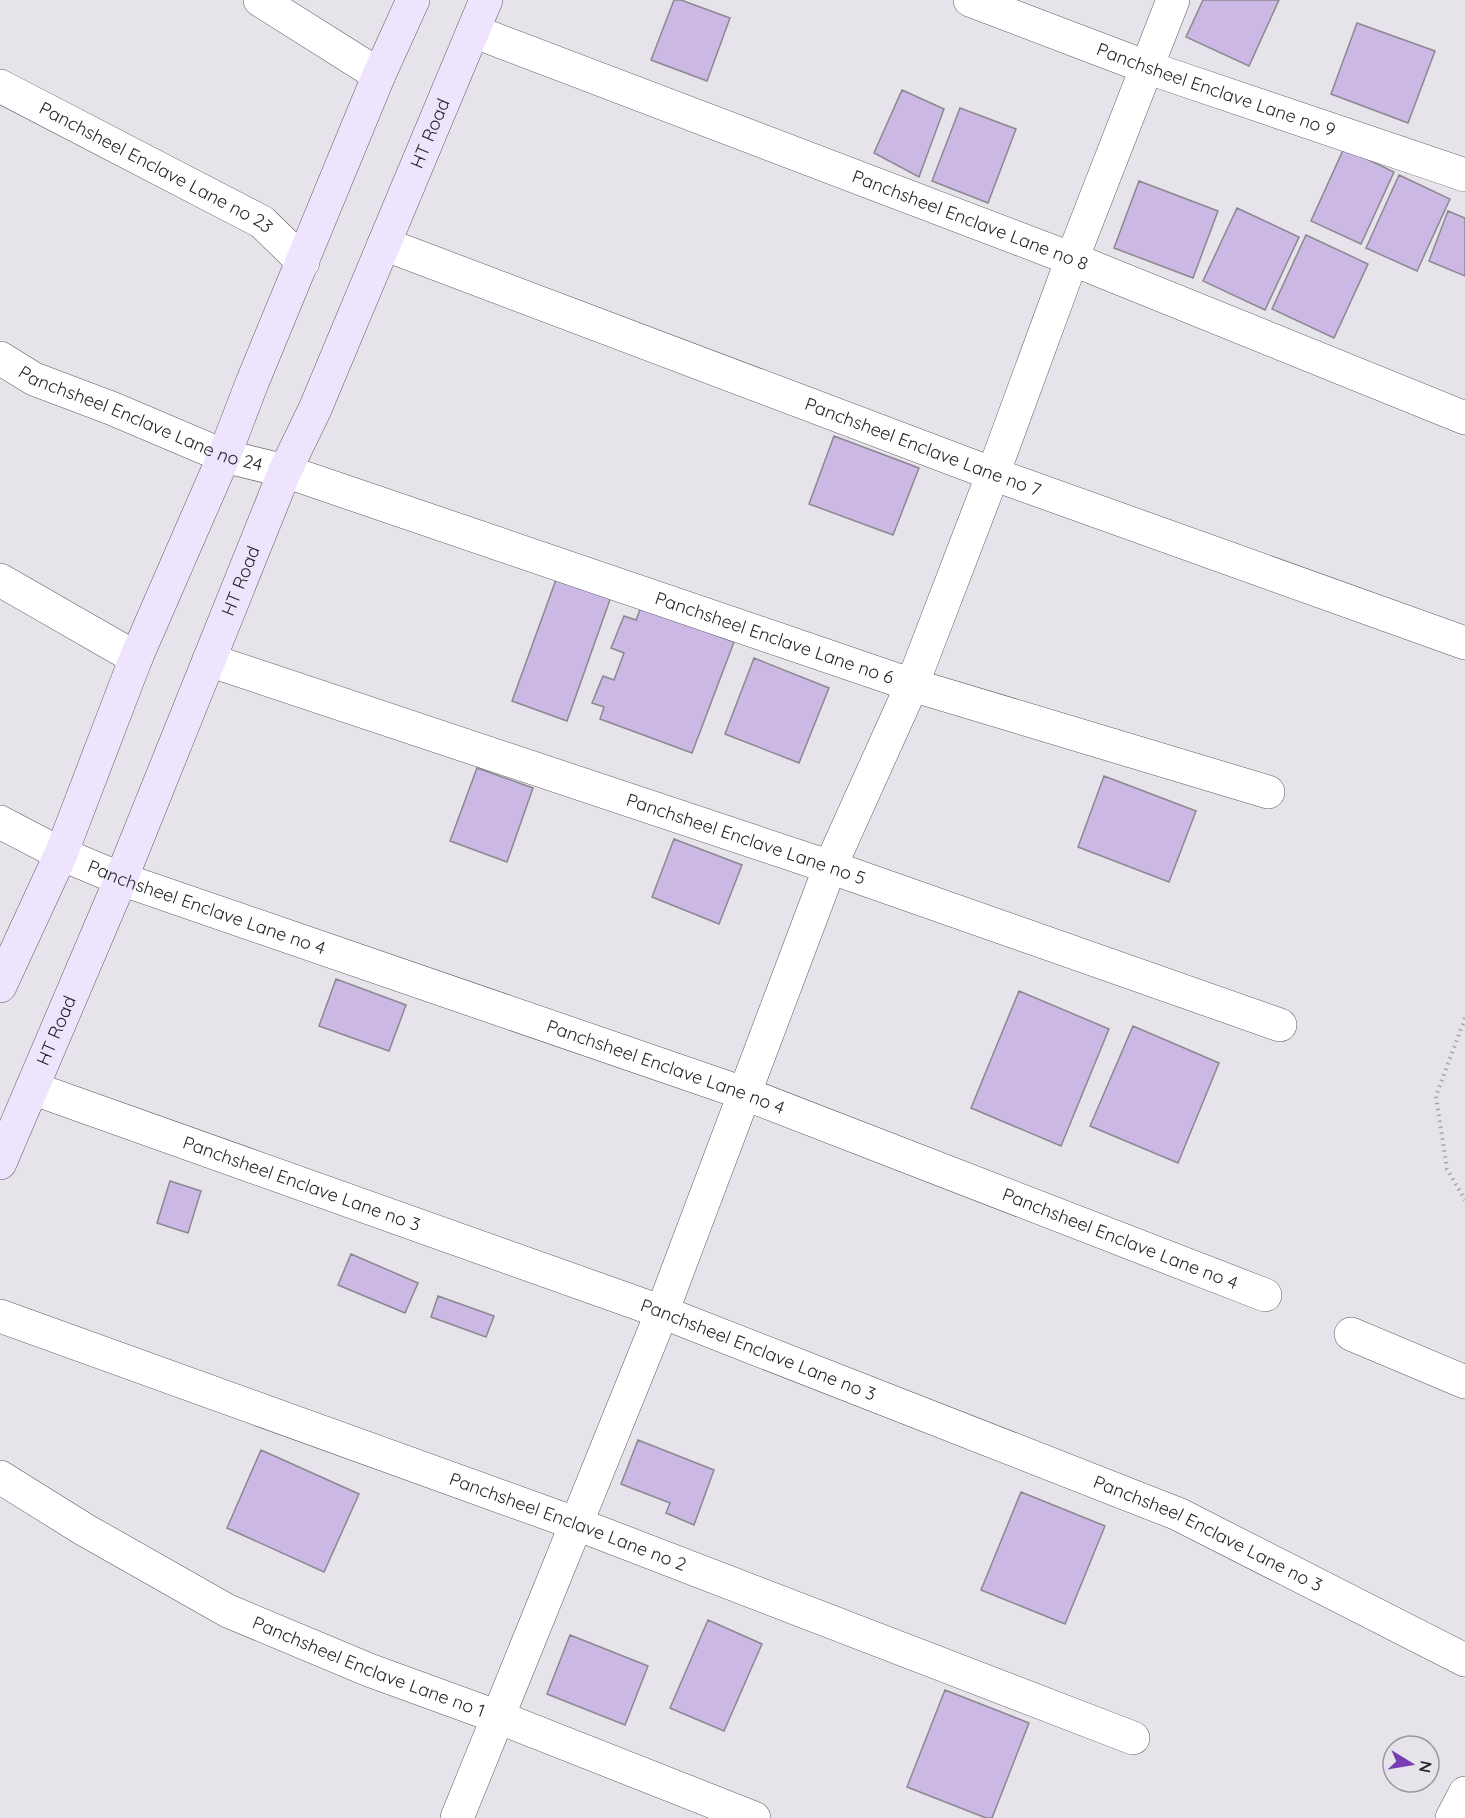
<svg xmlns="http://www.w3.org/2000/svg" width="1465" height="1818" font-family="Quicksand,sans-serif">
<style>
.building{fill:#cbb8e5;stroke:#8b888f;stroke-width:1.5}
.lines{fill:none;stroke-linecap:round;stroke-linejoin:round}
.street-casing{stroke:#5e5b61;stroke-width:34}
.secondary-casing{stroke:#5e5b61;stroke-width:34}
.path{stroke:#a7a5ab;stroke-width:4;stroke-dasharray:1.5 4.5;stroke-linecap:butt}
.street{stroke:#fff;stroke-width:33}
.secondary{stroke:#efe4fe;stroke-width:33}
.labels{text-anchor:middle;stroke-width:4.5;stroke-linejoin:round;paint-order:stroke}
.street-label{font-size:18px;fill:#252427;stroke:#e6e3eb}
</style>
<rect width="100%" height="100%" fill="#e6e3eb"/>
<!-- building -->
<path class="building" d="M674,0H681L730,18L707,81L651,60Z
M1203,0H1279L1249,66L1186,37Z
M1357,23L1435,51L1408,123L1331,94Z
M902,90L944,109L919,177L874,153Z
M960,108L1016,129L988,203L932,181Z
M1344,148L1394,172L1361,244L1311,221Z
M1399,175L1450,199L1417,271L1366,248Z
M1139,181L1218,211L1193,278L1114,248Z
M1237,208L1299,237L1265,310L1203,281Z
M1448,211L1465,218V276L1429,261Z
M1306,235L1368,264L1334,338L1272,309Z
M834,436L919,468L893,535L809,504Z
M558,574L612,594L567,721L512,701Z
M641,607L734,642L692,753L600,719L604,707L592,703L603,676L614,680L624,653L611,648L624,616L636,620Z
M754,658L829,688L799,763L725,734Z
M477,768L533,788L507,862L450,841Z
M1104,776L1196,811L1169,882L1078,847Z
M674,839L742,865L719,924L652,897Z
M336,979L406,1005L389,1051L319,1026Z
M1019,991L1109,1029L1061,1146L971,1108Z
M1133,1026L1219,1063L1178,1163L1090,1126Z
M170,1181L201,1191L188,1233L157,1223Z
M351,1254L418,1283L405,1313L338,1285Z
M438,1296L494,1316L486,1337L431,1317Z
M638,1440L714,1470L694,1525L666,1513L670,1503L621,1484Z
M261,1450L359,1494L324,1572L227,1528Z
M1021,1492L1105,1526L1065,1624L981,1590Z
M708,1620L762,1644L724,1731L670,1708Z
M570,1635L648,1666L625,1725L547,1694Z
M945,1690L1029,1723L992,1818H986L907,1787Z"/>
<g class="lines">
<defs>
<g id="street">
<path d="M260,0L379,75"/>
<path id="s1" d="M970,0L1146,67L1465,175"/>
<path id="s2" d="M473,31L1072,259L1465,418"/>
<path id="s3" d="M0,86L262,222L303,262"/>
<path id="s4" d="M384,244L993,474L1465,643"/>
<path id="s5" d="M0,358L34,379L111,408L224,456L285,471L912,685L1268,792"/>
<path d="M0,580L136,658"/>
<path id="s6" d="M209,660L830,867L1280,1025"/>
<path id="s7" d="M0,822L61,854L121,879L743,1093L1265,1295"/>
<path id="s8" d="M32,1088L662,1312L1178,1514L1465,1660"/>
<path id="s9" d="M0,1316L577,1524L1133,1738"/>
<path d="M1351,1334L1465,1382"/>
<path id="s10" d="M0,1477L85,1530L228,1611L369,1670L498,1717L754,1818"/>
<path d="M457,1818L662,1312L830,867L912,685L993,474L1072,259L1173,0"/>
<path d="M1452,1818L1465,1793"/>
</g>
<g id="secondary">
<path d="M0,986L61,854L136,658L224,456L252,383L379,75L413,0"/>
<path id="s11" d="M0,1163L121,879L285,471L315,409L486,0"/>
</g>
</defs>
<!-- street casing -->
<use href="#street" class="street-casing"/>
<!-- secondary casing -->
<use href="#secondary" class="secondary-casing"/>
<!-- path -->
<path class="path" d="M1465,1018L1436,1096L1447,1169L1465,1200"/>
<!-- street -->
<use href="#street" class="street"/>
<!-- secondary -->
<use href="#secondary" class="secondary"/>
</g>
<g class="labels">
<!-- street labels -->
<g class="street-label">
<text dy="6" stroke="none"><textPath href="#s1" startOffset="262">Panchsheel Enclave Lane no 9</textPath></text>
<text dy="6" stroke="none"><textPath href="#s11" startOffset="1116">HT Road</textPath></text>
<text dy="6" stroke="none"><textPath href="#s3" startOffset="176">Panchsheel Enclave Lane no 23</textPath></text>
<text dy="6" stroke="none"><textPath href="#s2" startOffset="532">Panchsheel Enclave Lane no 8</textPath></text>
<text dy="6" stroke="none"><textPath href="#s5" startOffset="154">Panchsheel Enclave Lane no 24</textPath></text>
<text dy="6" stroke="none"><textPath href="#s4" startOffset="576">Panchsheel Enclave Lane no 7</textPath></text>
<text dy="6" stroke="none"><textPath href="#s11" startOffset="630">HT Road</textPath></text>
<text dy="6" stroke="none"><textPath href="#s5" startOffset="825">Panchsheel Enclave Lane no 6</textPath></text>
<text dy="6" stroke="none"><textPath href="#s6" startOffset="566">Panchsheel Enclave Lane no 5</textPath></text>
<text dy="6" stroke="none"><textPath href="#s7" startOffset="224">Panchsheel Enclave Lane no 4</textPath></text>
<text dy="6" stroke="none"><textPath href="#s11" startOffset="144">HT Road</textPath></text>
<text dy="6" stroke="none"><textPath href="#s7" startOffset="710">Panchsheel Enclave Lane no 4</textPath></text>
<text dy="6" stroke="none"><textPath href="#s8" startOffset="286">Panchsheel Enclave Lane no 3</textPath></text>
<text dy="6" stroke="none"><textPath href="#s7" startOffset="1196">Panchsheel Enclave Lane no 4</textPath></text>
<text dy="6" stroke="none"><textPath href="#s8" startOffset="772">Panchsheel Enclave Lane no 3</textPath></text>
<text dy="6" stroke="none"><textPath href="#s9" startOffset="604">Panchsheel Enclave Lane no 2</textPath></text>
<text dy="6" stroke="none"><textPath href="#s8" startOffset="1258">Panchsheel Enclave Lane no 3</textPath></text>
<text dy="6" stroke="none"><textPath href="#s10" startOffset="416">Panchsheel Enclave Lane no 1</textPath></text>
</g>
</g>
<!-- north arrow -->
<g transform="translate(1411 1764) rotate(101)"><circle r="28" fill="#e6e3eb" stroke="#99979d" stroke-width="1.5"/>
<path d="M0-4.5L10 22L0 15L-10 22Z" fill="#793db3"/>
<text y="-9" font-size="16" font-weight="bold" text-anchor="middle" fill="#252427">N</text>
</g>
</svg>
